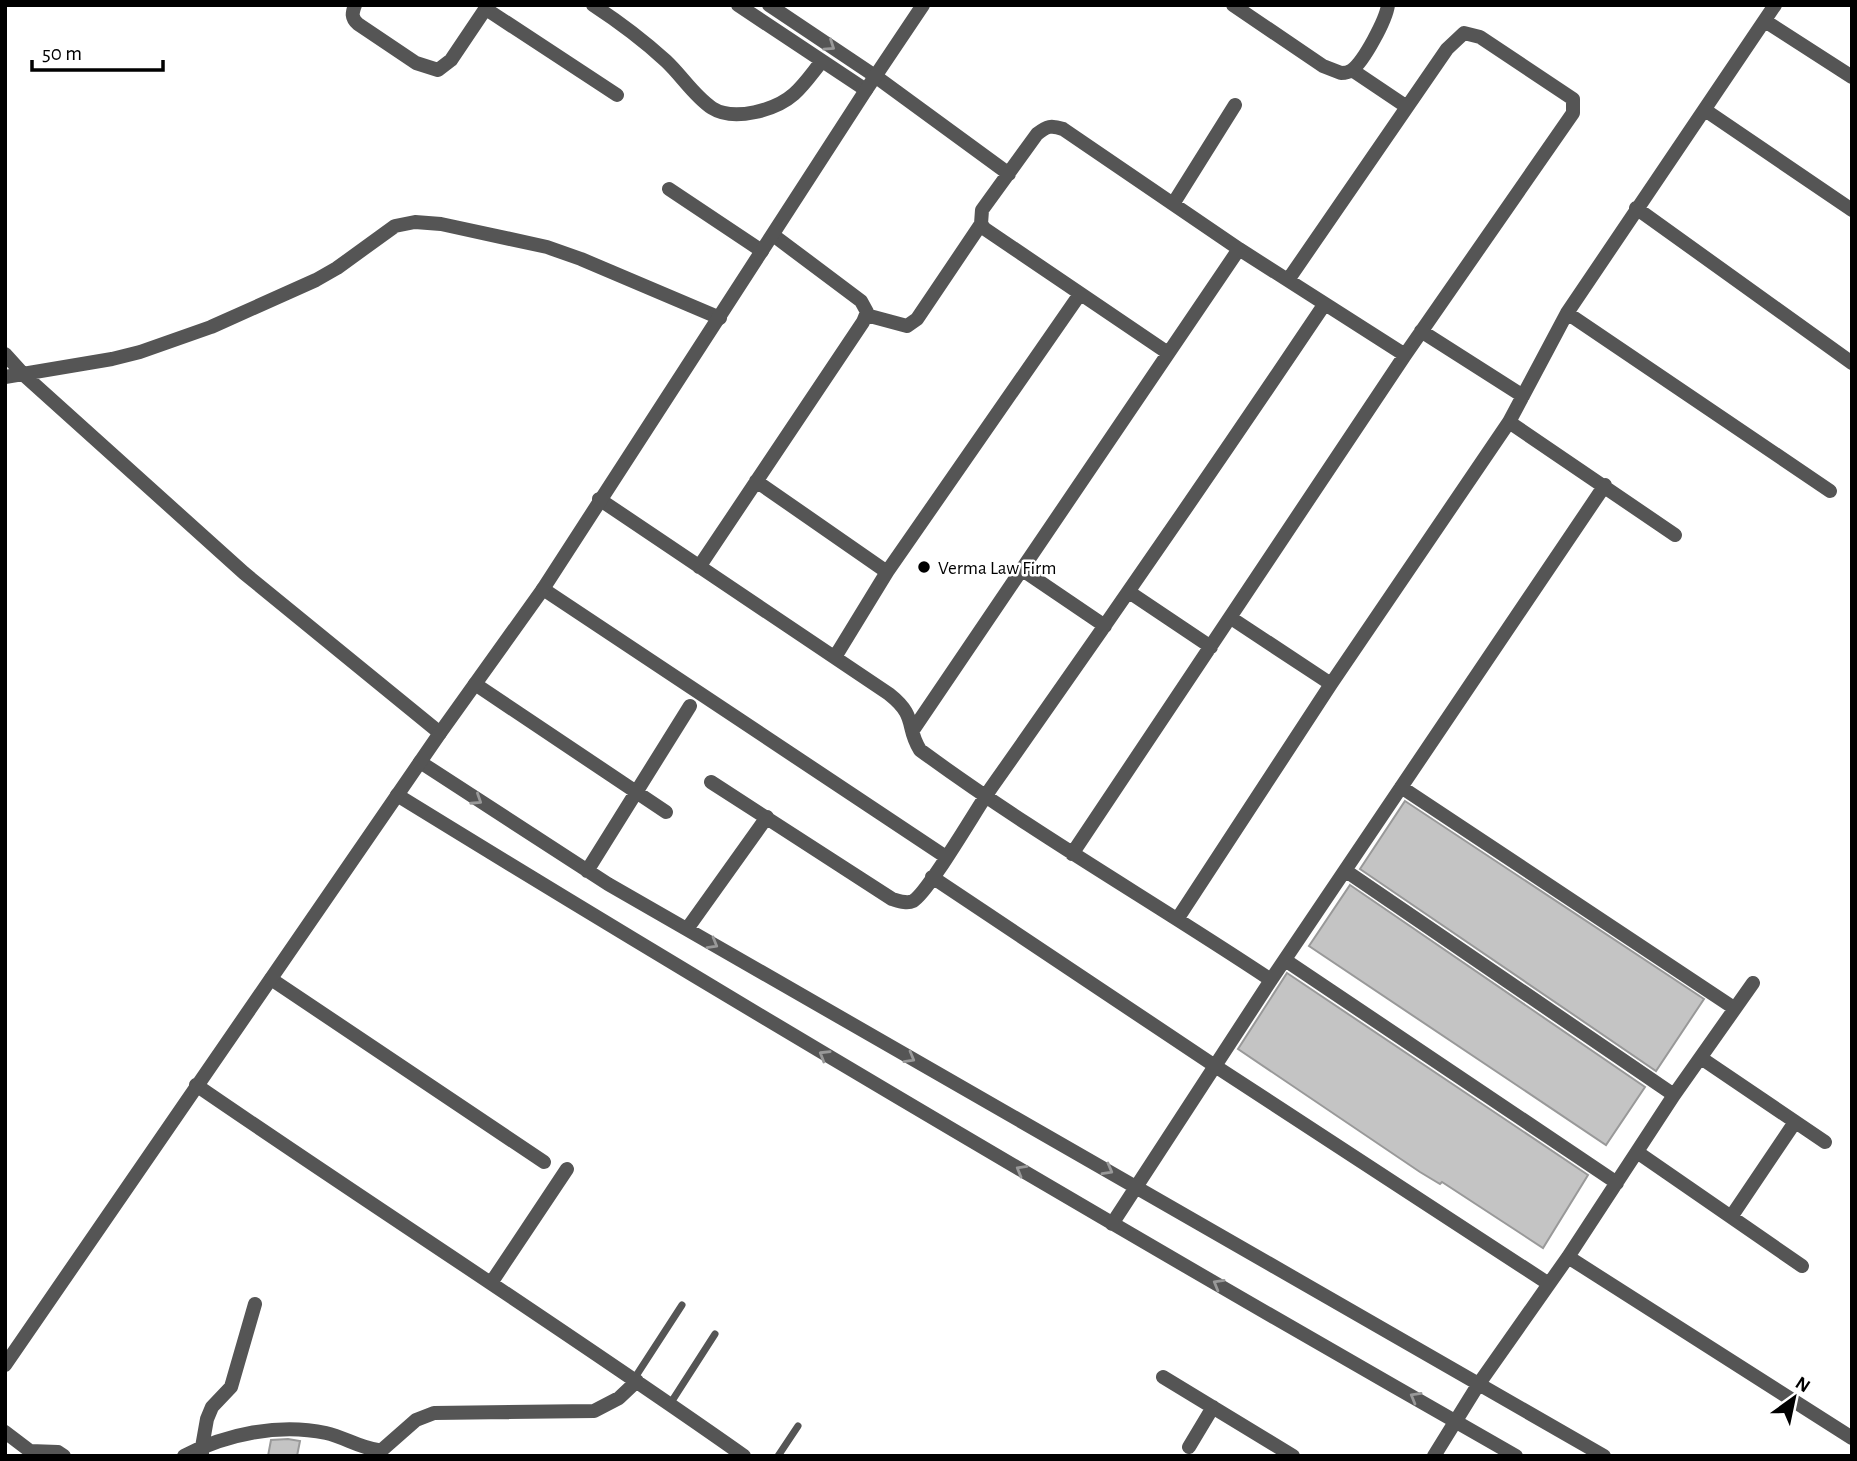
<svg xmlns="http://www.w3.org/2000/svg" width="1857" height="1461" font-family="'Alegreya Sans',sans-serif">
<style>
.building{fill:#c4c4c4;stroke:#999;stroke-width:2}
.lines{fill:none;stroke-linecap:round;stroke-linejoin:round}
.service{stroke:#555;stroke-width:7}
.minor{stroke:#555;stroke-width:14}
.tertiary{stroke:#555;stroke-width:14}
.oneway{stroke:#999}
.poi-dot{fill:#000;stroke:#fff;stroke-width:2.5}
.labels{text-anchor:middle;stroke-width:5;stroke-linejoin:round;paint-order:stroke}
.poi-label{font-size:19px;fill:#000;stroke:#fff;text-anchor:start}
</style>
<rect width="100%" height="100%" fill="#fff"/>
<!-- building -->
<path class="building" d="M1405,801L1704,999L1656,1071L1360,869Z
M1350,885L1645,1087L1606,1145L1309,946Z
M1287,973L1588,1175L1543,1248L1442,1182L1440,1184L1420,1172L1238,1049Z
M288,1439L300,1441L297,1456H268L271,1440Z"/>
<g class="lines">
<!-- service -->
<path class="service" d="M634,1379L682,1305
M670,1404L715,1334
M778,1456L798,1426"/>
<!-- minor -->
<path class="minor" d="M355,5C352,13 351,18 358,24L416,63L438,70L451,60L488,5
M593,5C619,22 643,40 666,61C682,76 694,96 712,108C734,122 776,110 794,94C805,84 813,72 822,61
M738,5L866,90
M769,5L875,76L1009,174
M1233,5L1323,66L1341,73C1345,73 1348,73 1352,70C1364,61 1386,20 1388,5
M486,9L617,95
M1765,21L1852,77
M1352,70L1407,107
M1705,110L1852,210
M669,189L762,251
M1173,204L1235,105
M1636,208L1852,363
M1567,313L1830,491
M866,315L907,326L917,319L981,224
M1421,331L1523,396
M1168,353L985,229L981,224L982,210L1037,134C1047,126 1051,125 1063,129L1239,249L1405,355
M5,354L24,375L244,573L440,733
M5,377L112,359L140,352L211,327L316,280L337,268L395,226L415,222L441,224L547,247L581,259L720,318
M1509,422L1675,535
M756,481L887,572
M599,499L889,694C918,717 905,726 920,750C1033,833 1154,902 1271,980
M699,567L863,322L867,312L861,301L773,235
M1021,569L1105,626
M543,589L946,857
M1129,592L1211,647
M1231,618L1331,684
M835,657L887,572L1080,294
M475,684L666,812
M913,730L1239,249
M420,762L608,884L1604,1456
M711,782L892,899C899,901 907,904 913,901C928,893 977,808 991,788C1104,628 1215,467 1324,305
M1401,787L1734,1008
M397,795C766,1022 1140,1242 1516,1456
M1072,854L1405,355L1573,113V99L1480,37L1464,33L1447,49L1288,280
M587,871L690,706
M1346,871L1674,1095
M932,877L1215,1066L1549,1284
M1178,918L1331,684L1509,422L1567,313L1775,5
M687,929L767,817
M1285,960L1617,1183
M271,979L544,1162
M1701,1058L1825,1142
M196,1085C378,1210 564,1329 744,1456
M1637,1152L1802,1266
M1731,1217L1795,1122
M1112,1224L1271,980L1605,485
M1568,1257L1852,1438
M491,1283L567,1169
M1163,1377L1293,1456
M5,1432L30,1451L58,1452L64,1456
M1189,1447L1213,1407
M202,1454V1447L207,1419L212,1407L231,1387L255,1304
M184,1456C226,1434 279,1423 326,1433C344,1437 360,1448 378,1450L383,1449L416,1420L434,1413L594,1411L619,1398L637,1381
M1434,1456L1478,1385L1568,1257L1674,1095L1753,983"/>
<!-- tertiary -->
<path class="tertiary" d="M5,1365L440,733L543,589L866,90L923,5"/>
</g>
<!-- one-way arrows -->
<defs><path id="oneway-chevron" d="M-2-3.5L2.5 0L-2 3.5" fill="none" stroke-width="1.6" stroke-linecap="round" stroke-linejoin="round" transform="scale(1.75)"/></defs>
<g class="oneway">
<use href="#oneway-chevron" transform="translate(830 46) rotate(34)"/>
<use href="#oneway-chevron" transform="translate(477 800) rotate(33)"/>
<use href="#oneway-chevron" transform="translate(713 944) rotate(30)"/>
<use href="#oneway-chevron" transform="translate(824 1055) rotate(-149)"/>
<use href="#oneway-chevron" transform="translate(910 1058) rotate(30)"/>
<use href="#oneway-chevron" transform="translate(1021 1170) rotate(-150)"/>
<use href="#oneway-chevron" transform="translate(1108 1170) rotate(29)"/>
<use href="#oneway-chevron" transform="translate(1218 1284) rotate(-150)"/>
<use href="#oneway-chevron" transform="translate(1415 1397) rotate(-150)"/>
</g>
<!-- markers -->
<circle class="poi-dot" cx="924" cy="567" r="7"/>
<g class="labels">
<!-- poi labels -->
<g class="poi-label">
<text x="938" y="574">Verma Law Firm</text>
</g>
</g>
<!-- border -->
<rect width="1857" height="1461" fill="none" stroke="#000000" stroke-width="14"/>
<!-- north arrow -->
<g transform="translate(1794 1398) rotate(33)" stroke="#ffffff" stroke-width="5" paint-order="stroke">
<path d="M0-5L12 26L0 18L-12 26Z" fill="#000000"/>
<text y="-10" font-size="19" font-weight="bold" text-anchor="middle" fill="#000000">N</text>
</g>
<!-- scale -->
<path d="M32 60v10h131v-10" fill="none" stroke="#000000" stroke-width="3.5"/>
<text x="42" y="60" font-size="21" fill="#000000" stroke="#ffffff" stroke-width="5" paint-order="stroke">50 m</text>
</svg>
